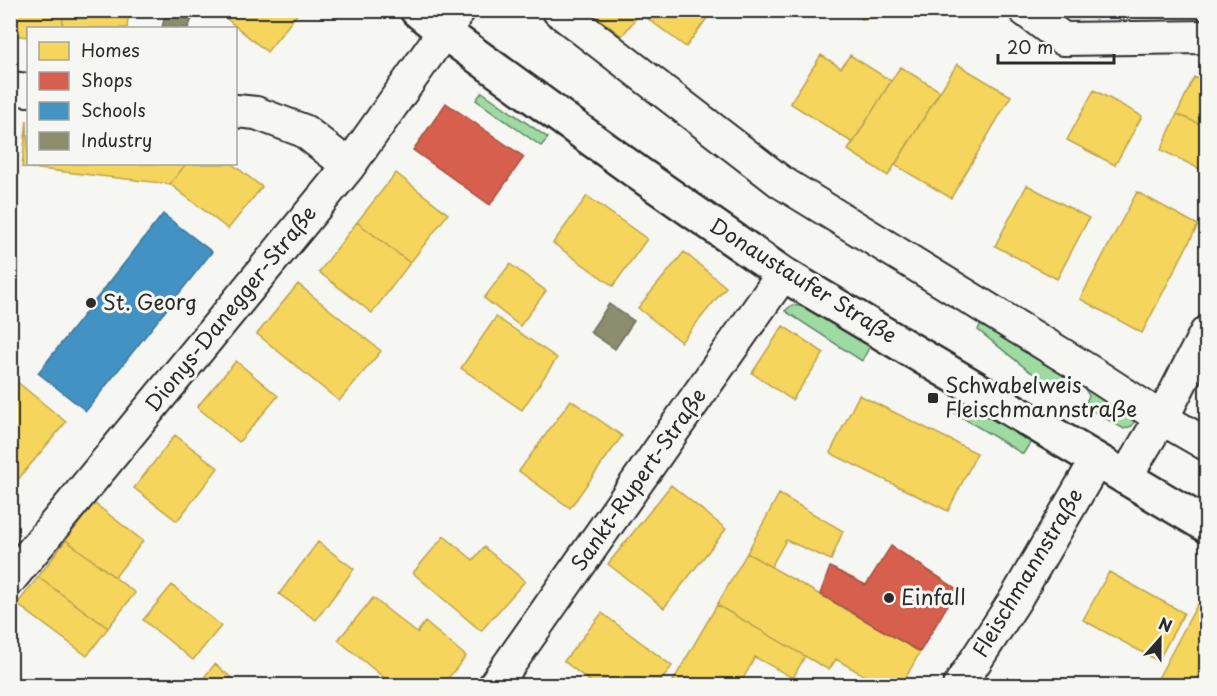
<svg xmlns="http://www.w3.org/2000/svg" width="1217" height="696" font-family="'Playpen Sans',sans-serif">
<style>
.green{fill:#9ddba3;stroke:#648367;stroke-width:1.5}
.homes{fill:#f6d55c;stroke:#b9a24d;stroke-width:1.5}
.shops{fill:#d6604d;stroke:#a35043;stroke-width:1.5}
.schools{fill:#4393c3;stroke:#3c7495;stroke-width:1.5}
.industry{fill:#8c8c6e;stroke:#6f6f5a;stroke-width:1.5}
.lines{fill:none;stroke-linecap:round;stroke-linejoin:round}
.street-casing{stroke:#2b2b2b;stroke-width:36}
.secondary-casing{stroke:#2b2b2b;stroke-width:38}
.street{stroke:#f6f6f2;stroke-width:32}
.secondary{stroke:#f6f6f2;stroke-width:33}
.poi-dot{fill:#2b2b2b;stroke:#f6f6f2;stroke-width:2}
.labels{text-anchor:middle;stroke-width:6;stroke-linejoin:round;paint-order:stroke}
.street-label{font-size:21px;fill:#2b2b2b;stroke:#f6f6f2}
.poi-label{font-size:21px;fill:#2b2b2b;stroke:#f6f6f2;text-anchor:start}
</style>
<rect width="100%" height="100%" fill="#f6f6f2"/>
<filter id="ink" filterUnits="userSpaceOnUse"><feTurbulence type="fractalNoise" baseFrequency=".0167" numOctaves="2"/><feDisplacementMap in="SourceGraphic" scale="12" xChannelSelector="R" yChannelSelector="G"/><feConvolveMatrix kernelMatrix="1 2 1 2 8 2 1 2 1" color-interpolation-filters="sRGB"/></filter>
<g filter="url(#ink)">
<!-- green -->
<path class="green" d="M482,92L548,138L541,146L476,100Z
M792,305L813,308L871,344L862,361L785,311Z
M980,325L1035,356L1071,364L1059,388L1029,371L978,330Z
M1091,377L1136,418L1132,426L1124,429L1084,406L1089,396L1085,389Z
M963,395L1034,437L1023,454L953,412Z"/>
<!-- homes -->
<path class="homes" d="M10,10H64L62,28H28V37L10,35Z
M64,10H129L127,28H62Z
M216,10H296L299,12L267,52Z
M587,10H713L686,47L640,13L622,36Z
M860,10H933V12L861,19Z
M821,55L841,68L850,55L891,81L853,143L790,103Z
M957,64L1011,96L951,198L895,165Z
M900,67L940,91L888,176L848,150Z
M1194,77L1206,83V127L1177,114Z
M1094,90L1142,116L1115,165L1067,140Z
M1177,114L1206,127V172L1161,150Z
M27,120L28,164H186L170,184L22,167Z
M186,164H232L262,187L228,229L170,184Z
M396,173L448,214L410,263L357,222Z
M1027,185L1089,218L1057,279L995,246Z
M1137,192L1198,225L1142,333L1080,299Z
M587,196L647,239L613,286L553,243Z
M357,222L410,263L372,313L319,272Z
M684,252L726,287L681,342L638,308Z
M510,264L546,291L520,326L484,298Z
M298,284L381,351L339,401L257,334Z
M496,317L557,358L522,410L461,368Z
M783,326L824,353L792,400L752,373Z
M236,361L278,396L239,442L197,407Z
M10,376L66,422L10,489Z
M859,395L977,453L948,511L830,453Z
M571,400L622,436L570,508L519,471Z
M175,435L218,468L177,521L134,488Z
M671,485L726,529L664,608L608,564Z
M779,494L843,531L831,560L786,540L771,567L747,553Z
M94,503L143,541L115,577L66,540Z
M444,536L473,560L484,547L525,581L481,631L413,573Z
M66,540L135,593L108,628L38,577Z
M318,542L354,569L316,620L279,594Z
M747,553L920,652L901,686H882L836,659L829,670L717,605Z
M1109,572L1184,613L1158,661L1083,620Z
M38,577L108,628L87,656L17,604Z
M172,585L221,626L193,660L143,620Z
M373,598L417,633L425,622L466,656L442,686H394L338,640Z
M717,605L805,656L793,678L755,657L739,686H680L673,681Z
M1197,605L1206,610V686H1154Z
M602,613L672,666L657,686H596L564,661Z
M215,664L241,686H197Z"/>
<!-- shops -->
<path class="shops" d="M446,103L524,157L490,205L413,150Z
M891,546L957,589L920,652L820,594L830,567L866,585Z"/>
<!-- schools -->
<path class="schools" d="M163,214L212,252L86,411L38,373Z"/>
<!-- industry -->
<path class="industry" d="M166,10H196L188,28H162Z
M609,304L634,321L615,349L590,332Z"/>
<g class="lines">
<defs>
<path id="street" d="M558,10L781,182L1092,373L1161,418L1206,444
M1025,10L1063,39L1206,37
M10,88L28,90
M236,111L256,113L304,131L349,166
M1125,478L1169,405L1206,333
M10,579L349,166L459,10
M494,686L783,274
M959,686L1015,600L1096,461"/>
<path id="secondary" d="M417,10L444,32L638,173L783,274L1206,525"/>
</defs>
<!-- street casing -->
<use href="#street" class="street-casing"/>
<!-- secondary casing -->
<use href="#secondary" class="secondary-casing"/>
<!-- street -->
<use href="#street" class="street"/>
<!-- secondary -->
<use href="#secondary" class="secondary"/>
</g>
</g>
<!-- markers -->
<g class="poi-dot">
<circle cx="91" cy="303" r="6"/>
<rect x="927" y="392" width="12" height="12" rx="3"/>
<circle cx="889" cy="598" r="6"/>
</g>
<g class="labels">
<!-- street labels -->
<g class="street-label">
<text transform="translate(803 281) rotate(32)" y="7">Donaustaufer Straße</text>
<text transform="translate(231 309) rotate(-51)" y="7">Dionys-Danegger-Straße</text>
<text transform="translate(639 480) rotate(-55)" y="7">Sankt-Rupert-Straße</text>
<text transform="translate(1028 573) rotate(-59)" y="7">Fleischmannstraße</text>
</g>
<!-- poi labels -->
<g class="poi-label">
<text x="103" y="310">St. Georg</text>
<text x="945" y="393">Schwabelweis<tspan x="945" dy="24">Fleischmannstraße</tspan></text>
<text x="901" y="605">Einfall</text>
</g>
</g>
<!-- margin -->
<rect width="1217" height="696" fill="none" stroke="#f6f6f2" stroke-width="36"/>
<rect x="18" y="18" width="1181" height="660" fill="none" stroke="#2b2b2b" stroke-width="2" filter="url(#ink)"/>
<!-- legend -->
<rect x="27" y="27" width="210" height="138" fill="#f6f6f2" stroke="#a5a5a2" stroke-width="1.5"/>
<rect x="39" y="42" width="30" height="18" fill="#f6d55c" stroke="#a5a5a2" stroke-width="1.5"/>
<text x="81" y="57" font-size="18" fill="#2b2b2b">Homes</text>
<rect x="39" y="72" width="30" height="18" fill="#d6604d" stroke="#a5a5a2" stroke-width="1.5"/>
<text x="81" y="87" font-size="18" fill="#2b2b2b">Shops</text>
<rect x="39" y="102" width="30" height="18" fill="#4393c3" stroke="#a5a5a2" stroke-width="1.5"/>
<text x="81" y="117" font-size="18" fill="#2b2b2b">Schools</text>
<rect x="39" y="132" width="30" height="18" fill="#8c8c6e" stroke="#a5a5a2" stroke-width="1.5"/>
<text x="81" y="147" font-size="18" fill="#2b2b2b">Industry</text>
<!-- north arrow -->
<g transform="translate(1160 639) rotate(21)" stroke="#f6f6f2" stroke-width="4.5" paint-order="stroke">
<path d="M0-4.5L10 22L0 15L-10 22Z" fill="#2b2b2b"/>
<text y="-9" font-size="16" font-weight="bold" text-anchor="middle" fill="#2b2b2b">N</text>
</g>
<!-- scale -->
<path d="M998 54v9h116v-9" fill="none" stroke="#2b2b2b" stroke-width="3"/>
<text x="1007" y="54" font-size="18" fill="#2b2b2b" stroke="#f6f6f2" stroke-width="4.5" paint-order="stroke">20 m</text>
</svg>
